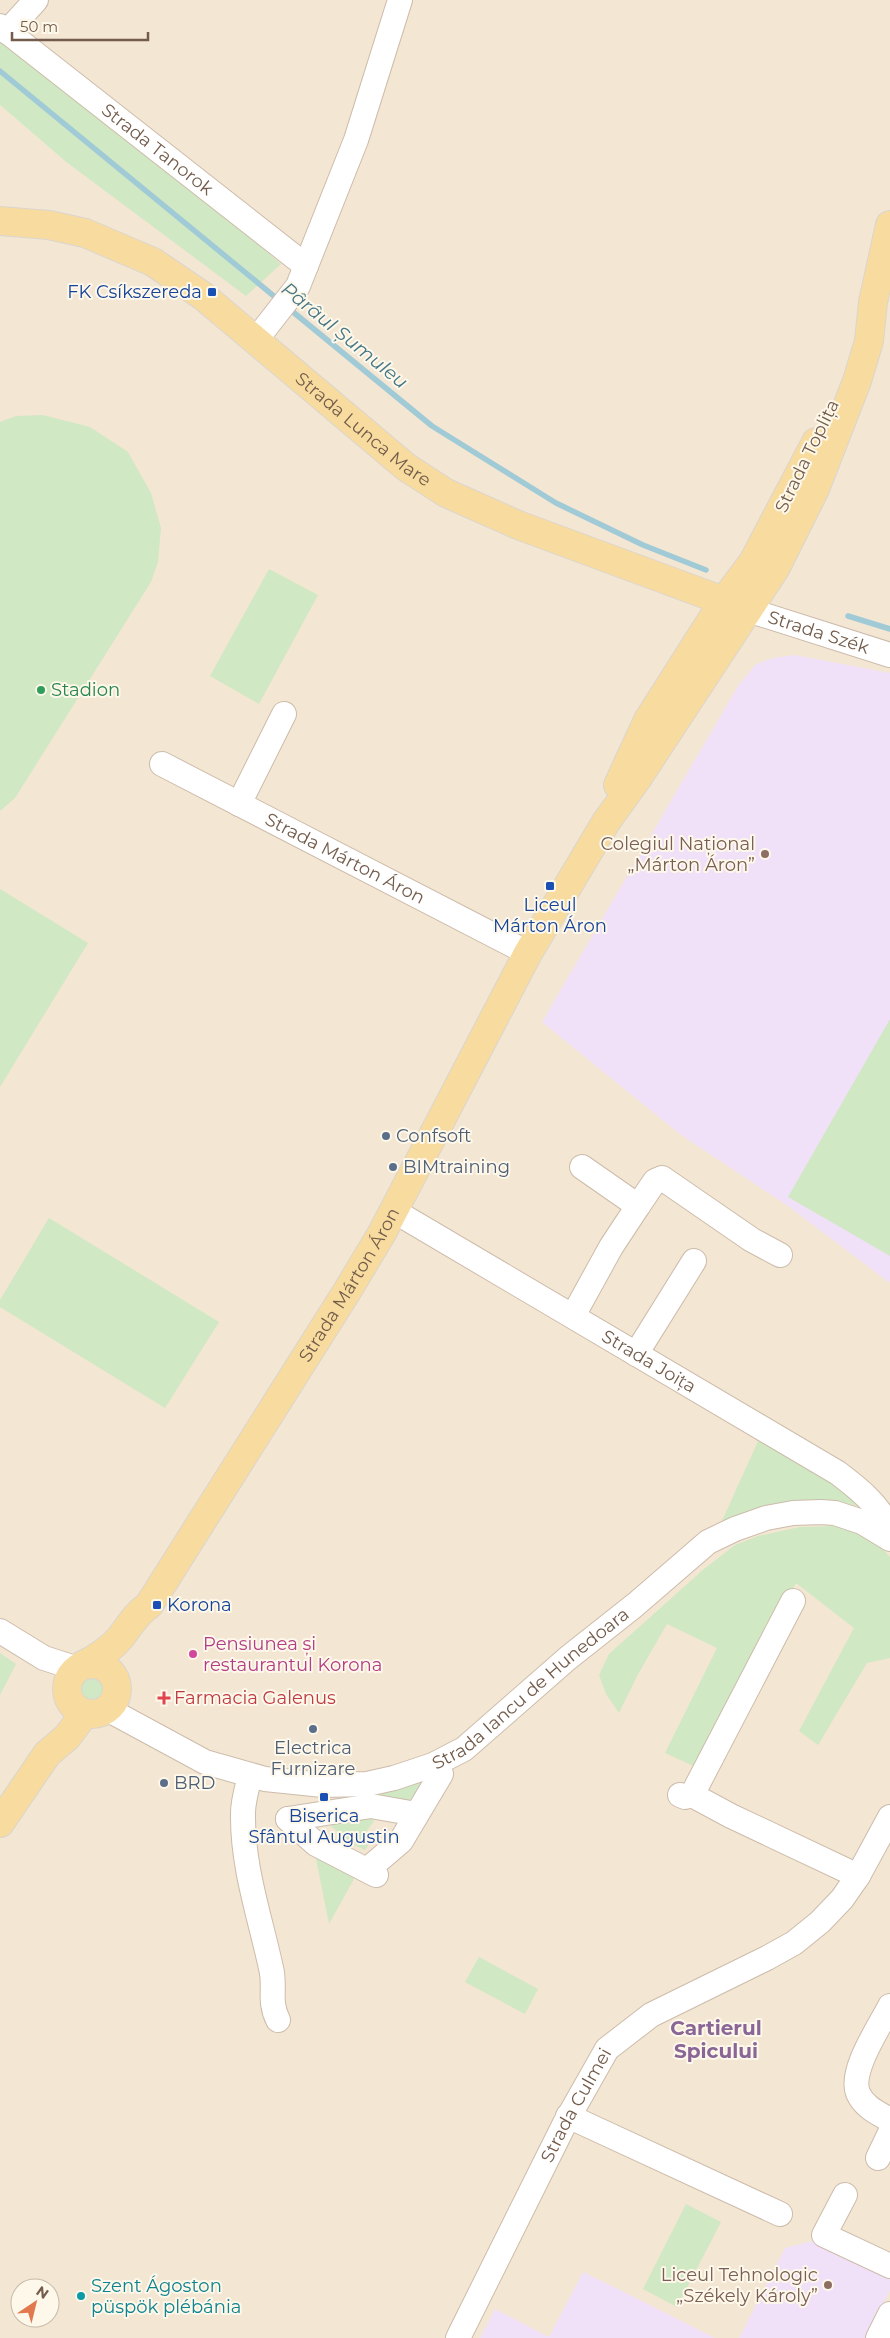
<svg xmlns="http://www.w3.org/2000/svg" width="890" height="2338" font-family="Montserrat,sans-serif">
<style>
.residential{fill:#f3e6d3;fill-rule:evenodd}
.education{fill:#f1e1f8}
.green{fill:#d0e8c3}
.lines{fill:none;stroke-linecap:round;stroke-linejoin:round}
.stream{stroke:#a0cad6;stroke-width:5.5}
.minor-casing{stroke:#cdbcab;stroke-width:26}
.major-casing{stroke:#dbd5d0;stroke-width:30}
.minor{stroke:#fff;stroke-width:24}
.major{stroke:#f8dc9f;stroke-width:28}
.transit-dot{fill:#1a4fb4;stroke:#fef8ea;stroke-width:2}
.leisure-dot{fill:#2e9e5b;stroke:#fef8ea;stroke-width:2}
.education-dot{fill:#8d6e63;stroke:#fef8ea;stroke-width:2}
.service-dot{fill:#5c6f8a;stroke:#fef8ea;stroke-width:2}
.hotel-dot{fill:#d1479c;stroke:#fef8ea;stroke-width:2}
.health-dot{fill:#e0444e;stroke:#fef8ea;stroke-width:2}
.culture-dot{fill:#0f9aa8;stroke:#fef8ea;stroke-width:2}
.labels{text-anchor:middle;stroke-width:4;stroke-linejoin:round;paint-order:stroke}
.street-label{font-size:18px;fill:#735c4b;stroke:#fef8ea}
.transit-label{font-size:18px;fill:#164399;stroke:#fef8ea}
.leisure-label{font-size:18px;fill:#27864d;stroke:#fef8ea;text-anchor:start}
.education-label{font-size:18px;fill:#785e54;stroke:#fef8ea;text-anchor:end}
.service-label{font-size:18px;fill:#4e5e75;stroke:#fef8ea;text-anchor:start}
.hotel-label{font-size:18px;fill:#b23c85;stroke:#fef8ea;text-anchor:start}
.health-label{font-size:18px;fill:#be3a42;stroke:#fef8ea;text-anchor:start}
.culture-label{font-size:18px;fill:#0d838f;stroke:#fef8ea;text-anchor:start}
.water-label{font-size:19px;font-style:italic;fill:#457785;stroke:#fef8ea}
.quarter-label{font-size:20px;font-weight:bold;fill:#896696;stroke:#fef8ea}
</style>
<rect width="100%" height="100%" fill="#fbf4e4"/>
<!-- residential -->
<path class="residential" d="M0,0H890V2338H0V105L65,161L0,27ZM20,2288H50V2318H20Z"/>
<!-- education -->
<path class="education" d="M795,655L890,673V1283L788,1206L681,1135L542,1022L738,686L756,664L773,658Z
M812,2241L890,2279V2290L865,2338H739L785,2248Z
M583,2272L618,2289L715,2338H480L495,2309L549,2337Z"/>
<!-- green -->
<path class="green" d="M0,27L281,264L246,296L65,161L0,105Z
M43,415L90,427L128,452L151,493L161,528L158,562L151,582L15,798L0,811V422L16,416Z
M269,569L318,595L259,704L210,676Z
M0,889L88,943L0,1087Z
M890,1019V1256L788,1197Z
M49,1218L219,1322L165,1408L0,1307V1300Z
M759,1439L833,1478L865,1508L838,1501L795,1503L721,1523Z
M834,1526C856,1530 876,1540 890,1557V1658L867,1663L818,1745L799,1731L854,1628L796,1583L698,1768L665,1753L717,1648L667,1624L637,1676L619,1713L606,1694L599,1675L609,1654L704,1569L735,1545L758,1536L800,1527Z
M0,1653L16,1664L0,1695Z
M77 1689a16 16 0 1 1 32 0a16 16 0 1 1-32 0Z
M435,1770L407,1803L386,1800L381,1794Z
M371,1818L374,1821L366,1832V1838L369,1844L365,1850L352,1844L331,1826V1823Z
M315,1854L355,1877L329,1924Z
M479,1957L538,1989L525,2014L465,1982Z
M686,2204L721,2222L677,2307L643,2289Z"/>
<g class="lines">
<!-- stream -->
<path class="stream" d="M0,71L280,301
M287,307L432,426L556,503L643,545L706,570
M848,616L890,629"/>
<defs>
<g id="minor">
<path id="s1" d="M0,26L306,266"/>
<path d="M7,32L36,0"/>
<path d="M255,341L298,286L356,140L400,0"/>
<path id="s2" d="M748,610L890,655"/>
<path id="s3" d="M162,764L528,953"/>
<path d="M239,804L284,714"/>
<path d="M582,1167L638,1206L655,1181L662,1178L752,1240L780,1255"/>
<path id="s4" d="M394,1211L838,1473C859,1489 878,1504 890,1529"/>
<path d="M573,1316L611,1247L638,1206"/>
<path d="M636,1354L694,1261"/>
<path d="M0,1631L44,1658L78,1669"/>
<path id="s5" d="M107,1709L205,1762L265,1779L323,1785L367,1784L394,1778L433,1765L464,1749L568,1658L635,1605L708,1542L735,1529L766,1518L793,1513L821,1512L835,1513L862,1522L890,1539"/>
<path d="M250,1776C247,1788 243,1801 243,1813C242,1866 260,1917 271,1968C276,1988 268,2000 278,2020"/>
<path d="M680,1795L685,1797L692,1795L731,1816L858,1876"/>
<path d="M692,1795L793,1601"/>
<path d="M288,1819L371,1806L416,1814"/>
<path d="M288,1819L316,1844L376,1875"/>
<path d="M367,1870L401,1841L441,1774"/>
<path d="M890,2006C880,2026 849,2071 858,2093C864,2107 878,2113 890,2120"/>
<path d="M568,2116L780,2214"/>
<path d="M878,2158L890,2133"/>
<path d="M845,2195L824,2235L890,2266"/>
<path id="s6" d="M458,2338L564,2125L607,2049L651,2015L767,1958L794,1943L820,1922L842,1899L858,1876L890,1817"/>
<path d="M878,2338L890,2314"/>
</g>
<g id="major">
<path id="s7" d="M0,221L49,225L85,233L153,262L203,296L406,467L446,493L518,525L748,610"/>
<path d="M618,785L648,720L723,602L753,562L816,442"/>
<circle cx="92" cy="1689" r="25"/>
<path id="s8" d="M83,1665C97,1658 111,1649 121,1637C130,1625 136,1614 149,1605L346,1293L382,1233L528,953L606,822L637,779L775,569L815,489L857,381L869,341L873,302L890,225"/>
<path d="M0,1823L47,1754L67,1737L85,1713"/>
</g>
</defs>
<!-- minor casing -->
<use href="#minor" class="minor-casing"/>
<!-- major casing -->
<use href="#major" class="major-casing"/>
<!-- minor -->
<use href="#minor" class="minor"/>
<!-- major -->
<use href="#major" class="major"/>
</g>
<!-- markers -->
<g class="transit-dot">
<rect x="207" y="287" width="10" height="10" rx="2.5"/>
<rect x="545" y="881" width="10" height="10" rx="2.5"/>
<rect x="152" y="1600" width="10" height="10" rx="2.5"/>
<rect x="319" y="1792" width="10" height="10" rx="2.5"/>
</g>
<circle class="leisure-dot" cx="41" cy="690" r="5"/>
<g class="education-dot">
<circle cx="765" cy="854" r="5"/>
<circle cx="828" cy="2285" r="5"/>
</g>
<g class="service-dot">
<circle cx="386" cy="1136" r="5"/>
<circle cx="393" cy="1167" r="5"/>
<circle cx="313" cy="1729" r="5"/>
<circle cx="164" cy="1783" r="5"/>
</g>
<circle class="hotel-dot" cx="193" cy="1654" r="5"/>
<path class="health-dot" d="M161.5 1690.5h5v5h5v5h-5v5h-5v-5h-5v-5h5z"/>
<circle class="culture-dot" cx="81" cy="2296" r="5"/>
<g class="labels">
<!-- street labels -->
<g class="street-label">
<text dy="6" stroke="none"><textPath href="#s1" startOffset="200">Strada Tanorok</textPath></text>
<text dy="6" stroke="none"><textPath href="#s7" startOffset="429">Strada Lunca Mare</textPath></text>
<text transform="translate(807 456) rotate(-64)" y="6">Strada Toplița</text>
<text dy="6" stroke="none"><textPath href="#s2" startOffset="74">Strada Szék</textPath></text>
<text dy="6" stroke="none"><textPath href="#s3" startOffset="206">Strada Márton Áron</textPath></text>
<text dy="6" stroke="none"><textPath href="#s8" startOffset="468">Strada Márton Áron</textPath></text>
<text dy="6" stroke="none"><textPath href="#s4" startOffset="296">Strada Joița</textPath></text>
<text dy="6" stroke="none"><textPath href="#s5" startOffset="469">Strada Iancu de Hunedoara</textPath></text>
<text dy="6" stroke="none"><textPath href="#s6" startOffset="261">Strada Culmei</textPath></text>
</g>
<!-- transit labels -->
<g class="transit-label">
<text x="202" y="298" text-anchor="end">FK Csíkszereda</text>
<text x="550" y="911">Liceul<tspan x="550" dy="21">Márton Áron</tspan></text>
<text x="167" y="1611" text-anchor="start">Korona</text>
<text x="324" y="1822">Biserica<tspan x="324" dy="21">Sfântul Augustin</tspan></text>
</g>
<!-- leisure labels -->
<g class="leisure-label">
<text x="51" y="696">Stadion</text>
</g>
<!-- education labels -->
<g class="education-label">
<text x="755" y="850">Colegiul Național<tspan x="755" dy="21">„Márton Áron”</tspan></text>
<text x="818" y="2281">Liceul Tehnologic<tspan x="818" dy="21">„Székely Károly”</tspan></text>
</g>
<!-- service labels -->
<g class="service-label">
<text x="396" y="1142">Confsoft</text>
<text x="403" y="1173">BIMtraining</text>
<text x="313" y="1754" text-anchor="middle">Electrica<tspan x="313" dy="21">Furnizare</tspan></text>
<text x="174" y="1789">BRD</text>
</g>
<!-- hotel labels -->
<g class="hotel-label">
<text x="203" y="1650">Pensiunea și<tspan x="203" dy="21">restaurantul Korona</tspan></text>
</g>
<!-- health labels -->
<g class="health-label">
<text x="174" y="1704">Farmacia Galenus</text>
</g>
<!-- culture labels -->
<g class="culture-label">
<text x="91" y="2292">Szent Ágoston<tspan x="91" dy="21">püspök plébánia</tspan></text>
</g>
<!-- water labels -->
<g class="water-label">
<text transform="translate(345 335) rotate(39)" y="7">Pârâul Șumuleu</text>
</g>
<!-- quarter labels -->
<g class="quarter-label">
<text x="716" y="2035">Cartierul<tspan x="716" dy="23">Spicului</tspan></text>
</g>
</g>
<!-- north arrow -->
<g transform="translate(35 2303) rotate(35)"><circle r="24" fill="#fef8ea" stroke="#c6baaa"/>
<path d="M0-4L9 19L0 12L-9 19Z" fill="#e1784e"/>
<text y="-8" font-size="14" font-weight="bold" text-anchor="middle" fill="#735c4b">N</text>
</g>
<!-- scale -->
<path d="M12 32v8h136v-8" fill="none" stroke="#735c4b" stroke-width="2.5"/>
<text x="20" y="32" font-size="15" fill="#735c4b" stroke="#fef8ea" stroke-width="4" paint-order="stroke">50 m</text>
</svg>
